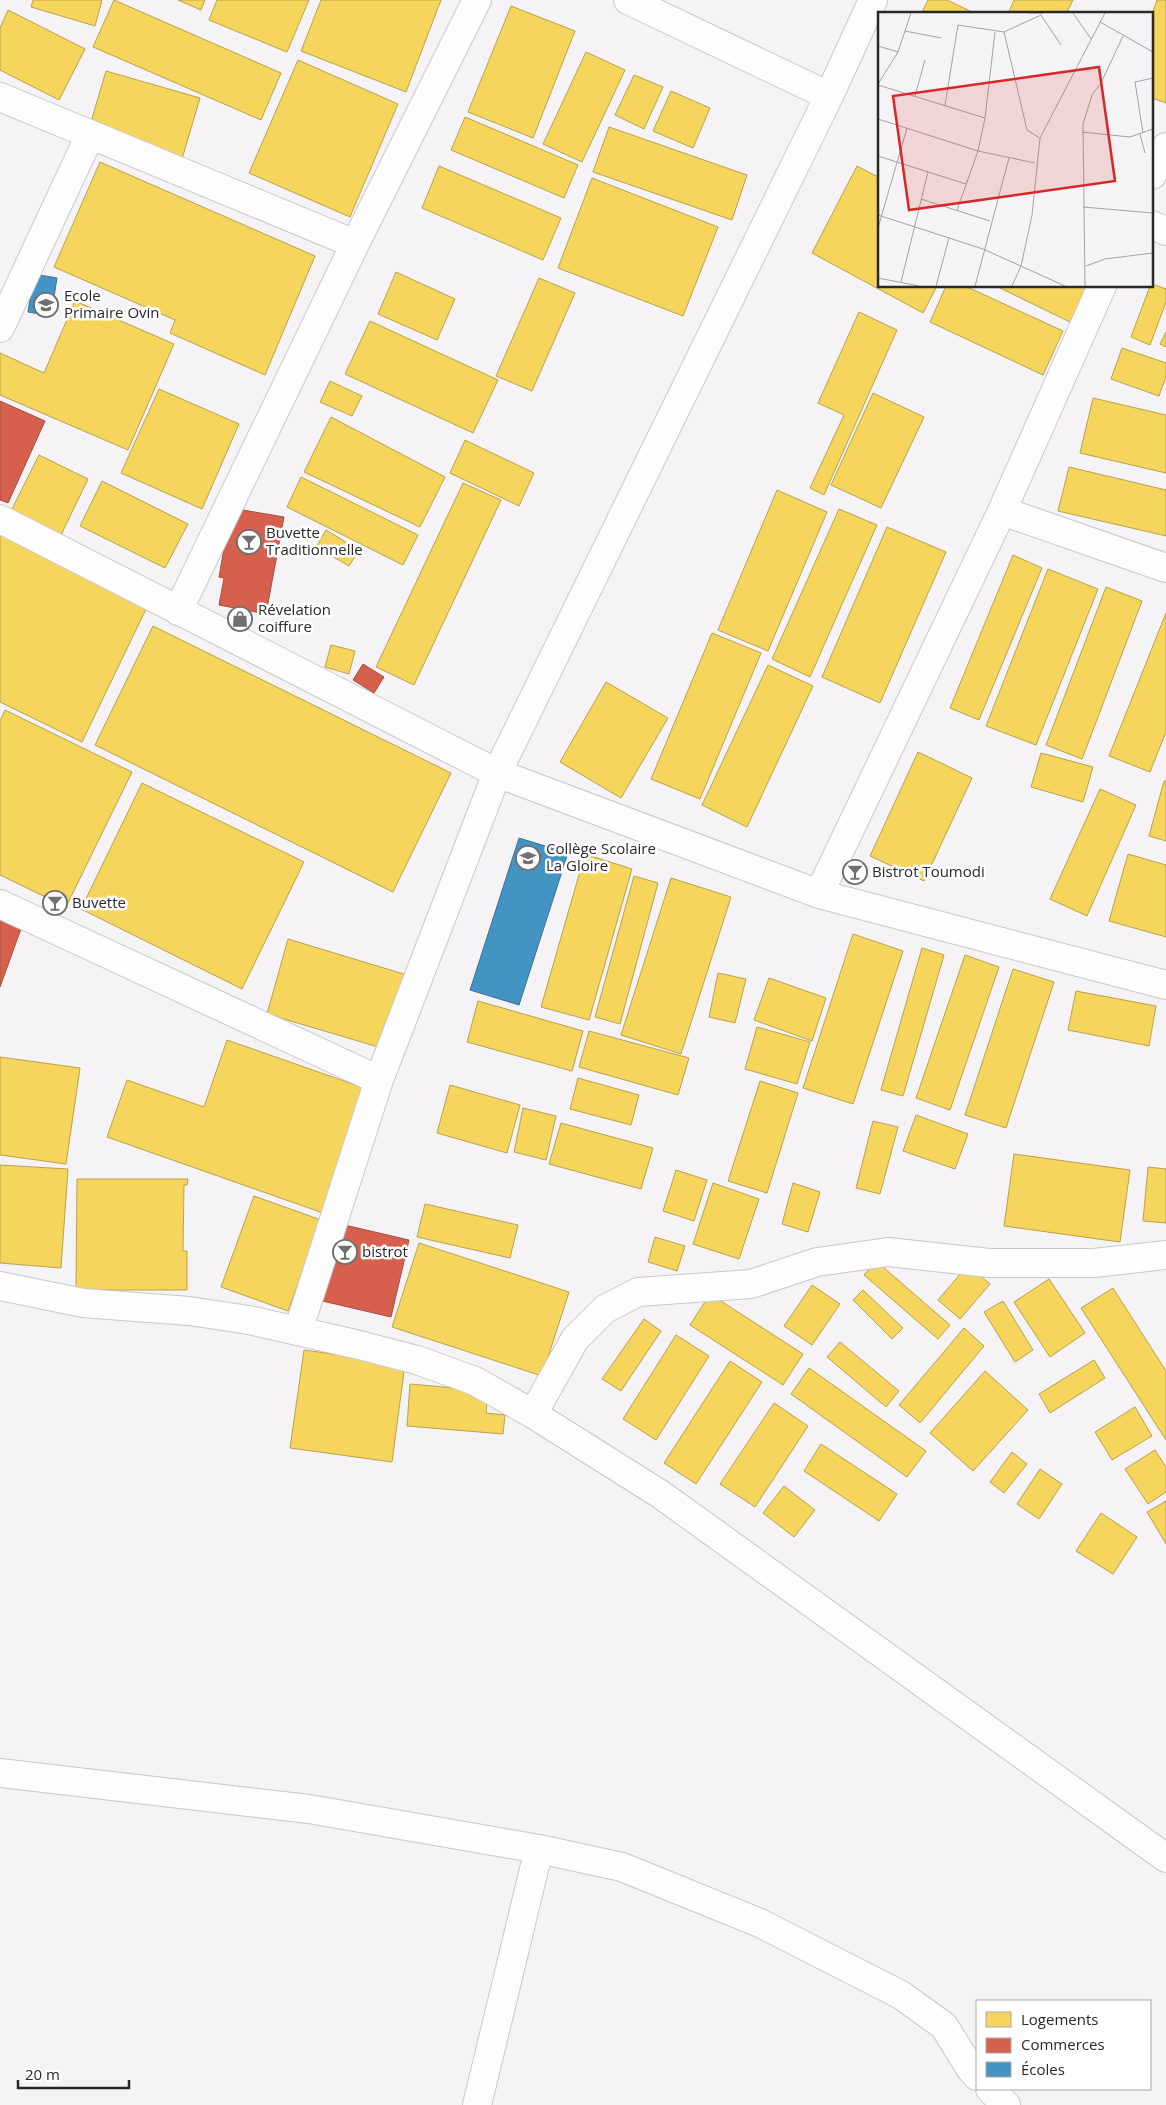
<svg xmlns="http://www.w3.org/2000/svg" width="1166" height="2105" font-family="'Open Sans',sans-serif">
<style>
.homes{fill:#f6d55c;stroke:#b9a14d}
.shops{fill:#d6604d;stroke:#a25042}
.schools{fill:#4393c3;stroke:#3c7395}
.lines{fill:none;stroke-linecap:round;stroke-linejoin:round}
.street-casing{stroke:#cac8ca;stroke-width:30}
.street{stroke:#fefdfe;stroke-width:28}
.labels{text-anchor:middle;stroke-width:5;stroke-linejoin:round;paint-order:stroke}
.poi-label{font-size:15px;fill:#2a292a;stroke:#fff;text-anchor:start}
.inset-road{fill:none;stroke:#a4a2a4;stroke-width:1}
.view{fill:#d62828;fill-opacity:0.15;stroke:#d62828;stroke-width:2.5}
.inset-edge{fill:none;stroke:#2a292a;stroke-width:2.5}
</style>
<rect width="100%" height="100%" fill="#f5f3f5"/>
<!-- homes -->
<path class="homes" d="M33,0H102L95,26L31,7Z
M114,0L281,73L261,120L93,47Z
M178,0H205L201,10Z
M217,0H309L287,52L209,20Z
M321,0H441L406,92L301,51Z
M928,0H947L976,14H921Z
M1014,0H1073L1066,14H1008Z
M1157,0H1166V103L1152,98V14Z
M511,6L575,31L533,138L468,112Z
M8,10L85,49L59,100L0,70V28Z
M586,52L625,70L582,162L543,144Z
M298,60L398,104L350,217L249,173Z
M106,71L200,98L182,159L88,132Z
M634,75L663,87L644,129L615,115Z
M671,91L710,108L693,148L653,131Z
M465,117L578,165L564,198L451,150Z
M609,127L747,175L732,220L593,172Z
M100,162L315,256L265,375L170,333L175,320L54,267Z
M439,166L561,218L543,260L422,208Z
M857,166L880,178V286H937L923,313L812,253Z
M592,178L718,227L683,316L558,268Z
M396,272L455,299L437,340L378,314Z
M539,278L575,293L532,391L496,376Z
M1152,284L1166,289V302L1150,345L1131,337L1150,286H1152Z
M946,286H965L1063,331L1043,375L930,322Z
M996,286H1089L1072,323Z
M75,301L174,344L128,450L0,395V353L44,373Z
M859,312L897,330L824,495L810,488L844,415L818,403Z
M370,321L498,380L473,433L345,374Z
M1166,332V347L1160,344Z
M1122,348L1166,363V377L1159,396L1111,379Z
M330,381L362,396L352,416L320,402Z
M159,389L239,424L202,509L121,473Z
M873,393L924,417L881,508L831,485Z
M1093,398L1166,415V473L1080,453Z
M331,417L445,477L420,527L304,472Z
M465,440L534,473L519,506L450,473Z
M39,455L88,479L61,535L11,511Z
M1069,467L1166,490V536L1058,511Z
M301,477L418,535L403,565L287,507Z
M102,481L188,524L165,568L80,526Z
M463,483L501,500L414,685L376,667Z
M777,490L827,512L768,651L718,630Z
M839,509L877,525L810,677L772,659Z
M887,527L946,552L880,703L822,677Z
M326,530L359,550L349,566L316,547Z
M0,534L147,607L82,742L0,702Z
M1013,555L1042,568L979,720L950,708Z
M1048,569L1098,589L1036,745L986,726Z
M1106,587L1142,601L1082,759L1046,745Z
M1166,613V732L1150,772L1109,756Z
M153,626L451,773L393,892L95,745Z
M712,633L761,653L700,799L651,779Z
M331,645L355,651L349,674L325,667Z
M768,665L813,686L747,827L702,805Z
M606,682L668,718L621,798L560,762Z
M5,710L132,772L66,907L0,875V721Z
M918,752L972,778L924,881L870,856Z
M1041,753L1093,767L1083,802L1031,787Z
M1164,781H1166V841L1149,836Z
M142,783L304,862L242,989L81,909Z
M1100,789L1136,805L1087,916L1050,899Z
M585,854L632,869L589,1020L541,1007Z
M1128,854L1166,865V937L1109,921Z
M634,876L658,883L620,1024L595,1017Z
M671,878L731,897L681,1054L621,1035Z
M853,934L903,951L853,1104L803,1088Z
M288,939L407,975L385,1049L267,1014Z
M922,948L944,955L903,1096L881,1090Z
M965,955L999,967L950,1110L916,1098Z
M1013,969L1054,982L1006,1128L965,1115Z
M718,973L746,979L735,1023L709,1017Z
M769,978L826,998L812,1041L754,1020Z
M1076,991L1156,1006L1149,1046L1068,1030Z
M478,1001L583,1031L572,1071L467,1042Z
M757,1027L810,1042L797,1084L745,1069Z
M589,1031L689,1058L678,1095L579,1067Z
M227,1040L367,1089L323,1213L107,1137L127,1080L204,1107Z
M0,1057L80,1068L66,1164L0,1155Z
M578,1078L639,1095L631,1125L570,1109Z
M760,1081L798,1093L767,1193L728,1181Z
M450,1085L520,1105L507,1153L437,1133Z
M523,1108L556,1116L546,1160L514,1152Z
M916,1115L968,1134L955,1169L903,1151Z
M873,1121L898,1127L880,1194L856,1188Z
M561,1123L653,1148L641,1189L549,1164Z
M1014,1154L1130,1170L1120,1242L1004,1226Z
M0,1165L68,1169L61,1268L0,1263Z
M1148,1167L1166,1169V1223L1143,1221Z
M676,1170L707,1180L694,1221L663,1211Z
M77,1179H188L187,1185H184L183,1251H187V1290H76Z
M713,1183L759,1199L739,1259L693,1244Z
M793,1183L820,1192L808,1232L782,1224Z
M254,1196L321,1220L288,1311L221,1287Z
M425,1204L518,1225L510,1258L417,1237Z
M655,1237L685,1246L677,1271L648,1262Z
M419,1243L569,1292L542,1376L392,1327Z
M876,1261L950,1325L938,1339L864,1275Z
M968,1265L990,1284L960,1319L938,1300Z
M1049,1279L1085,1333L1050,1357L1014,1302Z
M812,1285L840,1304L812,1345L784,1326Z
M1113,1288L1166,1371V1440L1081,1308Z
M863,1290L903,1328L892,1339L853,1300Z
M710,1294L803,1354L783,1385L690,1325Z
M1003,1301L1033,1350L1015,1362L984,1312Z
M644,1319L661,1331L621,1391L602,1379Z
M964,1328L984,1346L920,1423L899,1405Z
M676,1335L709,1356L656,1440L623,1419Z
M840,1342L899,1391L886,1407L827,1357Z
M304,1350L405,1364L392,1462L290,1448Z
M1094,1360L1105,1378L1050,1413L1039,1394Z
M730,1361L762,1382L696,1484L664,1463Z
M809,1368L926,1451L907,1477L791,1394Z
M985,1371L1028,1410L973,1471L930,1433Z
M410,1384L488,1391L486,1413L505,1415L503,1434L407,1426Z
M774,1403L808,1426L755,1507L720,1484Z
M1135,1407L1152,1436L1112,1460L1095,1432Z
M821,1444L897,1494L879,1521L804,1471Z
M1155,1450L1166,1467V1492L1148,1504L1125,1469Z
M1012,1452L1027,1464L1004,1493L990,1482Z
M1040,1469L1062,1484L1039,1519L1017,1504Z
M784,1486L815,1510L794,1537L763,1513Z
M1166,1501V1544L1147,1512Z
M1101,1513L1137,1537L1113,1574L1076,1551Z"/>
<!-- shops -->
<path class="shops" d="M0,401L45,421L8,503L0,500Z
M231,508L284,517L266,614L219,605L224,578L219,577Z
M363,664L384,677L374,693L353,680Z
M0,917L22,926L0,987Z
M336,1223L409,1240L391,1317L318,1300Z"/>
<!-- schools -->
<path class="schools" d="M34,274L57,278L51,316L28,312Z
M519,838L568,853L519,1005L470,990Z"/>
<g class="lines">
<defs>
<path id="street" d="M628,0L829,96
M0,97L355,244
M1152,175L1166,147
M1152,225L1166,231
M0,328L90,135
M1002,511L1166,568
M0,519L497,773L819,894L1166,985
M178,611L355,244L477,0
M819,894L1002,511L1102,286
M0,904L379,1080
M0,1286L83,1303L189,1311L249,1320L355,1344L417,1360L475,1381L533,1414L575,1339L605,1309L638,1292L751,1284L817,1262L888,1252L989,1263H1094L1166,1255
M298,1331L379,1080L497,773L829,96L873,0
M533,1414L660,1494L1166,1858
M0,1773L309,1809L539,1849L622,1867L760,1923L901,1995L944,2026L970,2068L977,2076
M990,2089L1006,2105
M477,2105L539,1849"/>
</defs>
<!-- street casing -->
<use href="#street" class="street-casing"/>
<!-- street -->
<use href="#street" class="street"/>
</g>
<!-- icons -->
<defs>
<symbol id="school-ring" viewBox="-11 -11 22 22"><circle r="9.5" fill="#fff" stroke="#717071" stroke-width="1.5"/><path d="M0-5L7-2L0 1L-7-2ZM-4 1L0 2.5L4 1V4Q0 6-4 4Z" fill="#717071"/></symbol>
<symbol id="bar-ring" viewBox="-11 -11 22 22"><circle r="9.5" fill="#fff" stroke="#717071" stroke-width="1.5"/><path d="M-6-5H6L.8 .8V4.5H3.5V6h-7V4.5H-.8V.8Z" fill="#717071"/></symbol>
<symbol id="shop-ring" viewBox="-11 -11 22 22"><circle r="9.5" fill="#fff" stroke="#717071" stroke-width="1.5"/><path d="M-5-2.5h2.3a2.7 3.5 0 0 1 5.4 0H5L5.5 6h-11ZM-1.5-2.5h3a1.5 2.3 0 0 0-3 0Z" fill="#717071"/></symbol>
</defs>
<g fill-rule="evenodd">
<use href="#school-ring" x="32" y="291" width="28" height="28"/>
<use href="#bar-ring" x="235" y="528" width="28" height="28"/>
<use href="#shop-ring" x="226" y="605" width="28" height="28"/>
<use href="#school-ring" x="514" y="844" width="28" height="28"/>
<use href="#bar-ring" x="841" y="858" width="28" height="28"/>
<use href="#bar-ring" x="41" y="889" width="28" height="28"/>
<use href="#bar-ring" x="331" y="1238" width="28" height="28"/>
</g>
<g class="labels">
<!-- poi labels -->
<g class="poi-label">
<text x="64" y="301">Ecole<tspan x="64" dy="17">Primaire Ovin</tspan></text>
<text x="266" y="538">Buvette<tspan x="266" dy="17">Traditionnelle</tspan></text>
<text x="258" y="615">Révelation<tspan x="258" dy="17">coiffure</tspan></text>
<text x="546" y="854">Collège Scolaire<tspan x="546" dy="17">La Gloire</tspan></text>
<text x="872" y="877">Bistrot Toumodi</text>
<text x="72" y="908">Buvette</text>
<text x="362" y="1257">bistrot</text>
</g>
</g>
<!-- overview -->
<g transform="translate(878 12)">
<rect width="275" height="275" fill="#f5f3f5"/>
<path class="inset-road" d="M151,1H166M195,1L213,27M222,10L275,40M27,19L63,26M126,20L163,3L183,33M0,34L20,40M0,72L20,40L33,1M0,73L107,106M37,84L47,48M67,93L80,13L126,20L149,118L162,126L154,203L143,254L134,274M0,107L100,139L157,151M204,120L252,125L275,117M265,121L257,70L275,66M262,122L267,141M162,126L227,1M0,144L88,172M43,187L112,209M205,195L275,201M79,198L100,139L107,106L117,20M0,203L105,237L187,274M0,216L29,116M208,254L227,247L275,241M0,266L41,274M23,270L50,160M58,274L71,226M97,274L131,146M207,274L205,112L214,83L223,71L245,24"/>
<path class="view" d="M221,55L237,169L31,198L15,84Z"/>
<rect width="275" height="275" class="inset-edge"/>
</g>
<!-- legend -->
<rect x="976" y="2000" width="175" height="90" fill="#ffffff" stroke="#aaa9aa"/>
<rect x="986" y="2012" width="25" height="15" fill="#f6d55c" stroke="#aaa9aa"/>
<text x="1021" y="2025" font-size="15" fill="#2a292a">Logements</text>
<rect x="986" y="2038" width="25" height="15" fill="#d6604d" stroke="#aaa9aa"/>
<text x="1021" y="2050" font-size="15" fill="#2a292a">Commerces</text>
<rect x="986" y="2062" width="25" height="15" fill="#4393c3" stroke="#aaa9aa"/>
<text x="1021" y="2075" font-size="15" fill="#2a292a">Écoles</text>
<!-- scale -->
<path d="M18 2080v8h111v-8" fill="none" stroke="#2a292a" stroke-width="2.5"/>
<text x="25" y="2080" font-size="15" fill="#2a292a" stroke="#ffffff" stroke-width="4" paint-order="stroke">20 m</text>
</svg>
